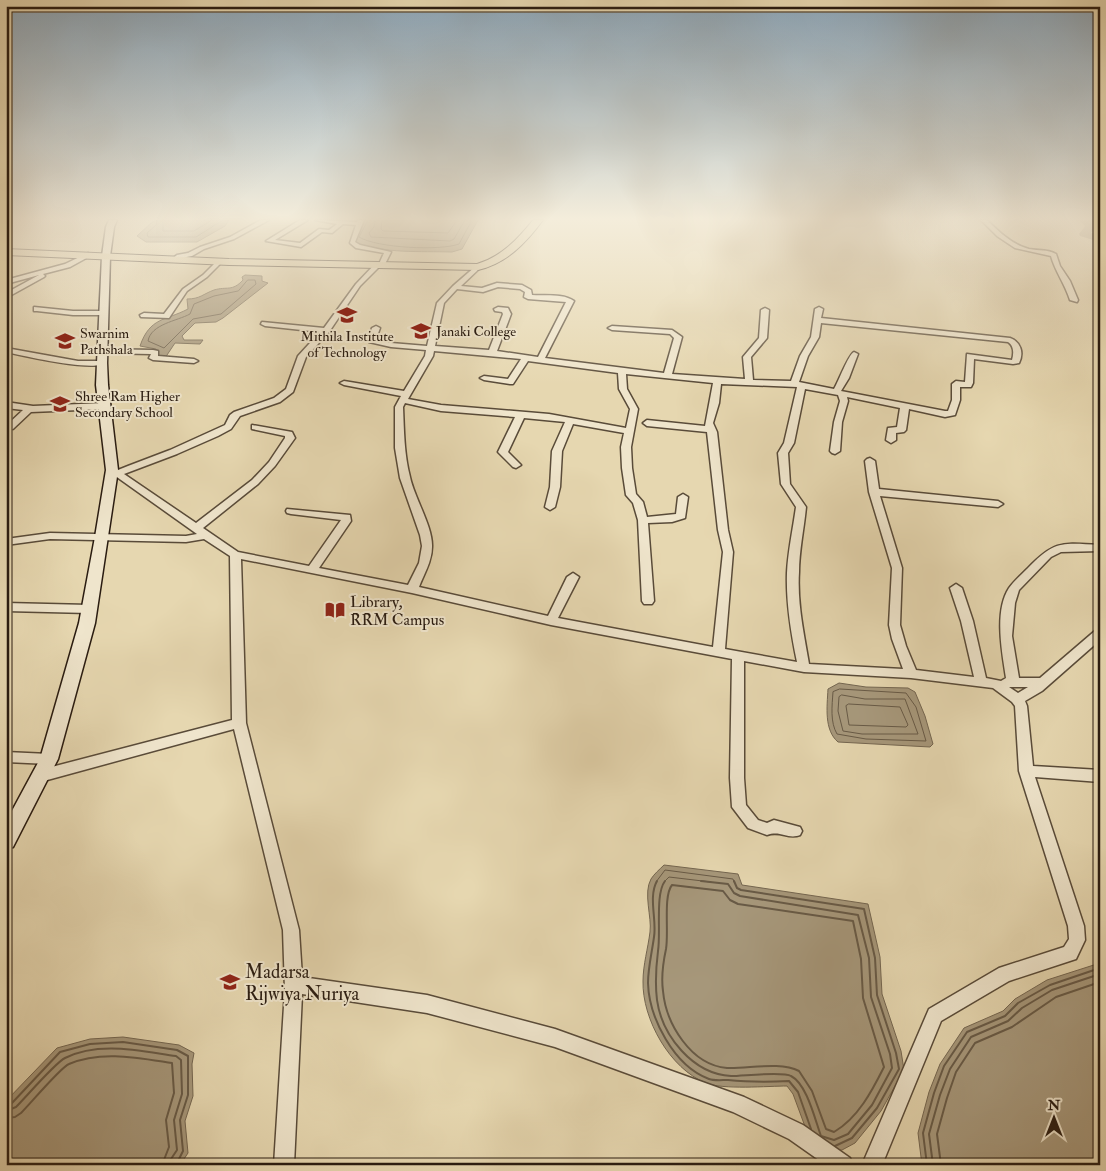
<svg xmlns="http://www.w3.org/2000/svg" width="1106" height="1171" font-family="'IM FELL Double Pica',serif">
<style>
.water{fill:#a6977a;stroke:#746650}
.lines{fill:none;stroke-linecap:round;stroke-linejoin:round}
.shore-far1{stroke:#685a46;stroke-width:1}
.shore{stroke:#685a46;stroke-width:2}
.river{fill:#a6977a;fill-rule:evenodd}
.street-casing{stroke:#594b39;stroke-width:3}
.secondary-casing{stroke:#2a1c11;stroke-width:3}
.primary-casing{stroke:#2a1c11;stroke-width:2}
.street{fill:#efe5cc;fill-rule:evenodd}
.secondary{fill:#efe5cc;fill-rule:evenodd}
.primary{fill:#e6d7b0;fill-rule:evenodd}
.labels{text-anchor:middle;stroke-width:4;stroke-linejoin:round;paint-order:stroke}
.far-poi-label{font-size:14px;fill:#2a1c11;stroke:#efe5cc;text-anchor:start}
.poi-label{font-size:16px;fill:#2a1c11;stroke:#efe5cc;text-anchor:start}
.near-poi-label{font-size:19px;fill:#2a1c11;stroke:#efe5cc;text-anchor:start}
</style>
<rect width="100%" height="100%" fill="#e6d7b0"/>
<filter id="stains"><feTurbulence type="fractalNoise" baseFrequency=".004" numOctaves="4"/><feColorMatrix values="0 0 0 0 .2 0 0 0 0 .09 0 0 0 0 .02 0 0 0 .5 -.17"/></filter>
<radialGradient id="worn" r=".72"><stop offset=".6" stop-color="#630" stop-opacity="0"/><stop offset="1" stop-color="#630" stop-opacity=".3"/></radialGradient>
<!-- water -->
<path class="water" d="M157,220H229L225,226L197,242H146L137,236L151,223Z
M365,220H478L462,249L452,252C420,251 385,254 354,242L355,233Z
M245,275L262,276V281L268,283L223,318L216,322L195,323L182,336L184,340H203L200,344L175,343L165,358L155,357L158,353L156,349L140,346C150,317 165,321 188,309L187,299C200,299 203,294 214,290C227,286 232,292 243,280L242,277Z
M839,683L866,687L908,688L915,692L925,716L933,744L930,747L838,742C824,730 827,707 828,689Z
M664,865L738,874L742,885L868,904L880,957L882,994L901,1051L904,1070L881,1111L855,1143L842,1150L833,1151L810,1140L793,1094L787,1086C769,1086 722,1090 706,1083C670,1069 642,1019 643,981C643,965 648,948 650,932C652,917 643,893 651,879C654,874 660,869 664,865Z
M1100,963V1165H922L918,1133L929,1092L940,1064L964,1028L1003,1011L1015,999L1047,980Z
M123,1037L179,1045L194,1053L192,1064L193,1096L185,1121L188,1153L180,1165H6V1101L57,1048L90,1039Z"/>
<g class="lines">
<!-- shore-far1 -->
<path class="shore-far1" d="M157,220L156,225L147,233L148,237H196L223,220
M163,220V231H194L212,220
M368,220L359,237C377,248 440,251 459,244L472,220
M375,220L374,227L369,233L371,237L450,241L454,239L465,220
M382,220L381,229L383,231L448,233L457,220
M248,280H255L256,284L221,314L193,319L164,348L148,341C151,324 177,321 190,314L194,304L214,296L238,291Z
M840,689L906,693L916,707L926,741L866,739L837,734C830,722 832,706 833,692Z
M842,695L865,699H905L918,734H862L843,731L838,711L839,697Z
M849,704L900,707L908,725L906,727L849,725L846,706Z
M656,882L665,870L733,879L734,882
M664,882L669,877L711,882"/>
<!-- shore -->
<path class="shore" d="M657,881C648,897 657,920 654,937C652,952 648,968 648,983C649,1018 674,1066 709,1079C714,1081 722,1080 728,1080C748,1082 768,1082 789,1081L798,1092L811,1129
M665,881C655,894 661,932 658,951C656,967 655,984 657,1000C662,1036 693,1074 731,1076C743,1076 783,1071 791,1076C807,1084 815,1120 821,1136L834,1140L848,1134L872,1105L892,1068L890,1054L871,997L869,958L858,915L740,896L734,893L728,884L701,881
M734,881L737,888L741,890L864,909L875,958L877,995L896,1053L899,1069L877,1108L852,1138L835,1146
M672,885L723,891L730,900L738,904L853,921L861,959L863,998L884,1067C872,1091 858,1118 834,1132L826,1129L812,1091L799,1071C780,1061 748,1069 727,1068C691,1065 666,1024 663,991C661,977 663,963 666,949C669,932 663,896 672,885Z
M6,1104L12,1103L60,1052L90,1044L123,1042L177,1050L188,1056V1095L180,1120L183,1151L176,1165
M6,1111L16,1107C26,1097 55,1063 65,1058C99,1041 140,1051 176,1056L181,1060L182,1094L174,1120L177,1150L171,1159L170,1165
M6,1118L15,1117L21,1113C30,1104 61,1067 69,1064C101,1050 139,1058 172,1063L174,1093L166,1120L169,1147L162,1165
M927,1165L923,1133L934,1093L944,1066L967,1032L1005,1016L1018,1003L1050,985L1100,968
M933,1165L929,1134L940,1095L950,1069L971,1037L1008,1021L1022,1008L1052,990L1100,974
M941,1165L937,1134L947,1098L956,1072L975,1043L1012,1027L1056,997L1100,982"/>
<!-- river -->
<path class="river" d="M1079,220H1091L1096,226L1091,233L1100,235V242L1080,236L1079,234L1085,226Z"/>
<defs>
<path id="street" d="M261,220H269L234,239L204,249L192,256L181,258L175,261L172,259L177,255L188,253L200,247L230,237Z
M300,220H308L275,240L300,243L319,229L329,230L337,224L315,220L357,222L358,220H364L355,242L360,245L391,252L384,266H380L360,286L329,332L306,357L293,392L280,402L240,416L231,429L218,436L177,454L124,474L196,523L252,480L269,462L285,438V436L252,429V425L292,432L295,438L275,466L258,484L203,528L238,552L309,566L341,520L291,514L287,513L286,511L287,509L350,515L351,521L319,568L408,585L419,563L422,546L420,535L400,478L395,448V407L401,396L344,385L340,383L344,381L404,391L425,356L426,350L391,347L369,342L368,340L372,328L376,326L380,328L376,339L391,343L427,346L437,303L453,286L476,266L481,267L461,286L482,288L497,283L522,285L531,290L532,295C545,296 563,293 574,301L545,358L664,373L674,338L670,334L612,330L608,328L612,326L672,330L682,337L672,374L745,379L743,357L759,338L761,310L765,308L769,310L767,338L751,357L753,380L791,381L800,356L811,337L815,309L819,307L823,309L821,318L1010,338C1021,342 1024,353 1019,363L1013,364L974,359L973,383L971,387H960V400L955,415L945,417L909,409L906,430L904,432L896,433V440L891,443L886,440L888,428L897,427L900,408L847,397L848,401L842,422L840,451L835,454L832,453L830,451L834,422L840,401L838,395L805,389L794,443L788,453L790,484L806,507C804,529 799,551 799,572C797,603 804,634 809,664L903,669L892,639L889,625L892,568L869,492L865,461L867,459L870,458L875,461L879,489L998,501L1003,504L998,507L880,496L902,568L900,625L906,646L916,670L974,677L961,621L950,588L956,584L962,588L973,621L986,678L1001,681L1006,678C1002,652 994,611 1009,588C1014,581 1022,574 1028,568C1055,540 1062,543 1100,545V551L1061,552L1051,557L1019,590L1015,603L1012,636L1019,678H1040L1096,630L1100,629V640L1042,691L1025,701L1027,706L1033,766L1100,770V782L1035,777L1084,926L1085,940L1076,959L1009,981L941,1021L882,1165H862L929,1009L999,968L1064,947L1069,939L1068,926L1019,771L1015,706L1012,702L993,688L911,678L804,672L744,661V778L746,805L758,820L767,823L774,820L800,827L802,831L800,835C788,840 781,830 767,835L748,828L732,807L730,778L732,659L551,625L412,593L241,559L246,723L299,930L302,977L427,995L555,1029L744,1097L803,1125L850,1158L853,1165H826L789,1139L733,1112L555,1047L427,1013L302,994L294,1165H274L285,990L283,930L234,729L40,782L35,780L33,776L35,772L40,770L232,720L230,556L204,539L186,542L50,539L6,545V539L50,533L186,536L197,534L107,470L112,467L118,470L128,466L170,450L225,425L230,415L234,412L274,398L286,389L298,356L320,332L265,326L261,324L262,322L324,328L356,284L375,264H379L384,253L356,248L350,243L356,225L343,224L332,233L322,232L301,247L266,241ZM498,287L520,289L525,292L524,297L528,299L566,302L538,357L497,351L511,314L508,308L498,307L494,309L495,311L502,312L503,314L489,350L435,346L444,303L457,289L483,292ZM821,323L1008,342C1014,346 1014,353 1012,360L967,354L965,382L956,381L952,384V400L948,411H945L841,391L849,378L858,354L854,352C848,355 839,381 834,389L799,382L808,356L819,337ZM434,351L521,359L508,379L484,376L480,378L484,380L510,384H513L528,361L618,373L619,389L630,409L626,428L549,414L441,405L408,399L433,356ZM626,374L713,383L705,426L647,420L643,423L647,426L707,432L718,530L723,552L713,647L558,618L579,577L573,573L567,577L548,616L419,587C424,574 432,561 432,547C433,527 414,497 410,477C404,454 404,430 403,407L405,403L441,411L515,417L498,452L513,467L516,468L521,465L508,452L524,418L565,422L552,451L550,487L545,507L550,510L555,507L560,487L562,451L573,424L624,433L621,447L622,468L626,495L633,503L638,520L642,601L644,604H652L654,601L648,523L672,522L685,518L688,497L683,494L678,497L676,514L647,517L643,502L636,494L632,468L631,447L638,409L627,389ZM721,384L797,387L784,443L778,453L781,484L796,507C793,529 788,551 787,573C786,603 791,633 797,662L725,649L733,552L728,530L717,432L713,423L719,403ZM1009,687H1028L1018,693Z
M981,220H987C999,232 1013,245 1029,249C1039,251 1047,249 1056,254L1060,266L1070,281L1078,300L1077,302L1070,300C1065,284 1055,271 1051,256L1015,248L997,236Z
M88,253L91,255L90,256L70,267L43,274L45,276L44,277L6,298V293L39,275L6,284V280L65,264Z
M218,260L223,261L207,277L187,291L169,318L141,317L140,315L144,313L164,314L183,289L203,275Z
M34,307L73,311H103L107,313L103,315H73L37,311H34Z
M6,348L78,361H102L106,363C93,372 24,356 6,352Z
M99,349L153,350L158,351V356L194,359L198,361L194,363L153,360L149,358L151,354L102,353H99Z
M6,402L33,406L104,403L108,406L104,409L31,412L13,429H6V423L8,424L23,410L6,408Z
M6,603L89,605L95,609L89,613L6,611Z
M6,752L49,754L54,755L56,759L54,763L49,764L6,762Z"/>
<path id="secondary" d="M109,220H117L114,227L110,256L107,363L108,385L118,470L95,623L58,759L13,847L6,849V822L40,759L79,623L95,537L106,470L96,385L97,363L102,256L106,227Z"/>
<path id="primary" d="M533,220H543C526,243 507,263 478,270L229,265L6,255V249L229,259L477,264C501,257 518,239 533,220Z"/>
</defs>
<!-- street casing -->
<use href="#street" class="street-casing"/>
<!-- secondary casing -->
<use href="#secondary" class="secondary-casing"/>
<!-- primary casing -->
<use href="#primary" class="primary-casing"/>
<!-- street -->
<use href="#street" class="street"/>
<!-- secondary -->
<use href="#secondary" class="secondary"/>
<!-- primary -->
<use href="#primary" class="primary"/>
</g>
<!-- sky -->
<linearGradient id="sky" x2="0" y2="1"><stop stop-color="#8da8bc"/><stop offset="0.57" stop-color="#f4eddb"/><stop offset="1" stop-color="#f4eddb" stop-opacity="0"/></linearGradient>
<rect width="1106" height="384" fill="url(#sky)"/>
<!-- icons -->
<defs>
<symbol id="school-bare" viewBox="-9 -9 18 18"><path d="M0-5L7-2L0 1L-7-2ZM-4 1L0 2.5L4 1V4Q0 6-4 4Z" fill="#8f2418" stroke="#efe5cc" stroke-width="2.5" paint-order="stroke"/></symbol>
<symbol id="library-bare" viewBox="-9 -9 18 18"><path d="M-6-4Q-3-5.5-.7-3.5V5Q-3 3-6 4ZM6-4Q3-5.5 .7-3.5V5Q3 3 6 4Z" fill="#8f2418" stroke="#efe5cc" stroke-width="2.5" paint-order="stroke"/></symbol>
</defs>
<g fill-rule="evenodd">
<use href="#school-bare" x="333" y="301" width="28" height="28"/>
<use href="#school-bare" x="407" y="317" width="28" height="28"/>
<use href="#school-bare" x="51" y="327" width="28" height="28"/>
<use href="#school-bare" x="46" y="390" width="28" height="28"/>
<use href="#library-bare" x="321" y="596" width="28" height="28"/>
<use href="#school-bare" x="216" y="968" width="28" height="28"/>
</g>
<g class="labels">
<!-- far-poi labels -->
<g class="far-poi-label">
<text x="436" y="336">Janaki College</text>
<text x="80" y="338">Swarnim<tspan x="80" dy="16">Pathshala</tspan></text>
<text x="347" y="341" text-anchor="middle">Mithila Institute<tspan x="347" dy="16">of Technology</tspan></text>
<text x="75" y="401">Shree Ram Higher<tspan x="75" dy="16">Secondary School</tspan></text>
</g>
<!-- poi labels -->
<g class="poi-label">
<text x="350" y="607">Library,<tspan x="350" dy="18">RRM Campus</tspan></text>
</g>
<!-- near-poi labels -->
<g class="near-poi-label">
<text x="245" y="978">Madarsa<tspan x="245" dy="22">Rijwiya Nuriya</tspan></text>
</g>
</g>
<!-- margin -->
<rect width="1106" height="1171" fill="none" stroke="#e6d7b0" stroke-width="25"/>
<rect x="8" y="8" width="1091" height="1156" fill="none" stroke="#2a1c11" stroke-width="2.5"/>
<rect x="12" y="12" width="1081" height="1146" fill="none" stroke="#2a1c11"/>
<!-- north arrow -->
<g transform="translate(1054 1118)" stroke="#efe5cc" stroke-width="4" paint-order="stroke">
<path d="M0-4L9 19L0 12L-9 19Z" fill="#2a1c11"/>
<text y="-8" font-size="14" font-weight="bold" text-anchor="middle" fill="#2a1c11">N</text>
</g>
<rect width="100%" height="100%" filter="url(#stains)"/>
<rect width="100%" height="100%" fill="url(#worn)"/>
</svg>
